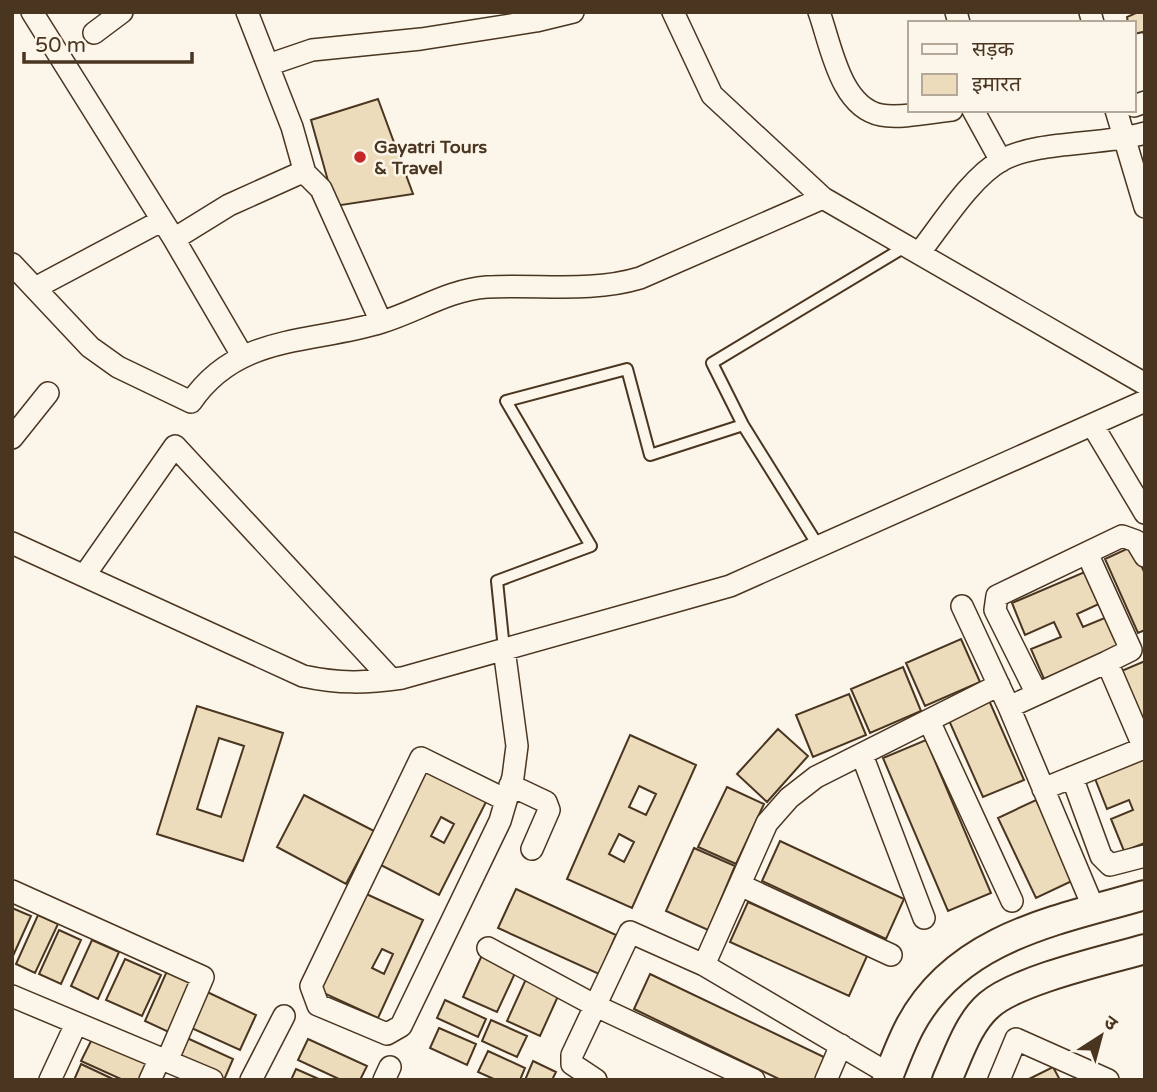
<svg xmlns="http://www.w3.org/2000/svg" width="1157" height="1092" font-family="'Varela Round','Noto Sans Devanagari',sans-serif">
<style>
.building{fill:#ecdcbc;stroke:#4a3520;stroke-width:2;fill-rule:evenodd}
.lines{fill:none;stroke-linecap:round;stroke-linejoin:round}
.lane-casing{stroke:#4a3520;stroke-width:14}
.street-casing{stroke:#4a3520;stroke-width:24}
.secondary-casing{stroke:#4a3520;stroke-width:32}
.lane{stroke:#fbf6e9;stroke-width:10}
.street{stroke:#fbf6e9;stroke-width:21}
.secondary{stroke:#fbf6e9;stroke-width:28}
.poi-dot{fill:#c62828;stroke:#fbf6e9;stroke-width:2.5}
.labels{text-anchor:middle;stroke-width:5;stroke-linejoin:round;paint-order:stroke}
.poi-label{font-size:18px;font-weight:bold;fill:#4a3520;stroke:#fbf6e9;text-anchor:start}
</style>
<rect width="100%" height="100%" fill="#fbf6e9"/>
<!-- building -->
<path class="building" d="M1138,12H1145V37L1143,32L1134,34V23H1128L1127,17Z
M378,99L413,194L335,206L311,120Z
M1133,546L1145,574V630L1138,633L1105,559Z
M1087,571L1101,603L1077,614L1083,627L1107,617L1120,647L1044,679L1031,649L1061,637L1054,622L1025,635L1012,603Z
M961,639L980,682L925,706L906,663Z
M1145,661V730L1119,672Z
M903,667L921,711L870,733L851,689Z
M849,694L866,735L813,757L796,715Z
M988,698L1024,780L983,797L947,716Z
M197,706L283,733L243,861L157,834ZM219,738L244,746L221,817L197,809Z
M778,729L808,756L767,802L737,774Z
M630,735L696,765L632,908L567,879ZM639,786L656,794L646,815L629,807ZM619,834L634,842L624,862L609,854Z
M926,740L991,893L948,911L883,758Z
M1145,756V843L1124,851L1111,819L1133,810L1129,800L1107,809L1094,776Z
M424,768L487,800L439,895L375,862ZM441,817L454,824L444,843L431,836Z
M727,787L764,804L736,864L698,847Z
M304,795L374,831L346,884L277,847Z
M1036,800L1074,880L1036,898L998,818Z
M780,841L904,899L886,939L762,881Z
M694,848L735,866L708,930L666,911Z
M516,889L616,935L599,974L498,928Z
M362,892L423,920L378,1018L317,990ZM382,949L393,954L384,974L372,968Z
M748,902L867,956L849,996L730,942Z
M12,908L31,916L12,958Z
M38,915L58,924L35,973L16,964Z
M59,930L81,940L61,984L39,974Z
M92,940L119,952L98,999L71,986Z
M482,955L516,971L497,1012L463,997Z
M125,959L161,975L142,1016L106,1000Z
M167,971L195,984L173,1034L145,1021Z
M650,974L826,1058L815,1080H781L634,1009Z
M526,979L559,994L540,1036L507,1021Z
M203,990L256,1015L240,1050L187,1026Z
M445,1000L486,1019L478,1037L437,1018Z
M491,1020L527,1036L517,1057L482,1041Z
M439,1028L476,1044L467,1065L430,1048Z
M187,1038L233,1059L224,1080L178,1059Z
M92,1039L150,1065L143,1080H123L81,1061Z
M308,1039L367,1066L360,1080H341L298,1060Z
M488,1051L525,1068L520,1080H496L478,1072Z
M533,1061L556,1072L552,1080H525Z
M81,1064L115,1080H74Z
M1053,1067L1060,1080H1027Z
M296,1069L321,1080H291Z"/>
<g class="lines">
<defs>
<path id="lane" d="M819,547L743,425L712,363L908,245
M504,649L497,581L591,546L506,401L627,369L650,455L743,425"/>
<path id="street" d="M32,12L174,239L243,357
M247,12L292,127L305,173
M673,12L712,95L823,198L1145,384
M819,12C831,45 840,107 881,115C899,119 933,112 952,110
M956,12L959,23
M1090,12L1093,23
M94,33L122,12
M268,65L312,50L421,39L536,21L573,12
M1134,106L1145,102
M973,110L1001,161
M1116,110L1145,207
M174,239L229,205L298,174L305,173L321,189L381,322
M920,252C942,224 971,177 1002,160C1039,140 1102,146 1145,133
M12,264L90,347L118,367L191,402C238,333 312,344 382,322C418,311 448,290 487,287C539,284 590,293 640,278L823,198
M35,288L161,221
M1093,426L1145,513
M12,438L48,393
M12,543L303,676C339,684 367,683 402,678L730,586L1145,401
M1087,553L1131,650L1107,662
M84,576L175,446L391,679
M962,606L1009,707L1094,909
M504,649L517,746L513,777L500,821L401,1026L387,1034L318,1005L311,986L421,758L506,800
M1037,694L995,610L997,596L1122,536L1136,541L1145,556
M1009,707L1107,662L1144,748L1043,789
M929,721L1012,901
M862,755L924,918
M1072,777L1101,856L1110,865L1145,856
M510,785L546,802L549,810L532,849
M740,885L891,955
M12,891L203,977L167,1061
M488,948L596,1006L754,1080
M704,965L767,823L789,798L816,777L999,685
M12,996L212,1080
M50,1080L76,1024
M150,1080L160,1058
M251,1080L284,1016
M384,1080L390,1067
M596,1080L572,1064V1055L630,932L704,965L889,1074
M826,1080L841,1045
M999,1080L1016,1039L1108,1080"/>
<path id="secondary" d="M887,1080C894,1062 901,1043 910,1026C957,937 1057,920 1145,895
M947,1080C958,1056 968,1023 989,1005C1017,980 1106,960 1145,949"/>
</defs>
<!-- lane casing -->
<use href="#lane" class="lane-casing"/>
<!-- street casing -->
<use href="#street" class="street-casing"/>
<!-- secondary casing -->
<use href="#secondary" class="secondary-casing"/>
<!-- lane -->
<use href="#lane" class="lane"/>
<!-- street -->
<use href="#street" class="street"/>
<!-- secondary -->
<use href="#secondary" class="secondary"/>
</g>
<!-- markers -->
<circle class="poi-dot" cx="360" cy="157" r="7"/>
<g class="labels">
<!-- poi labels -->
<g class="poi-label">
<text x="374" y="153">Gayatri Tours<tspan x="374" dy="21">&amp; Travel</tspan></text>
</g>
</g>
<!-- border -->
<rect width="1157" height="1092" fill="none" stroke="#4a3520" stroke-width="28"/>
<!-- legend -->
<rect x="908" y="21" width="228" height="91" fill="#fbf6e9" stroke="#b4a999" stroke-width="2"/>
<rect x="922" y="44" width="35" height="10" fill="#fbf6e9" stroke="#b4a999" stroke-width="2"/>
<text x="972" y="56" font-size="21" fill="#4a3520">सड़क</text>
<rect x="922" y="74" width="35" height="21" fill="#ecdcbc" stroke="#b4a999" stroke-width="2"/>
<text x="972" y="91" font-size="21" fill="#4a3520">इमारत</text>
<!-- north arrow -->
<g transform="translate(1101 1036) rotate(36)" stroke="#fbf6e9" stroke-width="5" paint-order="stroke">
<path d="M0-5L12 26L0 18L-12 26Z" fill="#4a3520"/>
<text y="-10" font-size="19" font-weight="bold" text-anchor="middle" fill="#4a3520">उ</text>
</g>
<!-- scale -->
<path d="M24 52v10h168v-10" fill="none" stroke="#4a3520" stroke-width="3.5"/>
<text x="35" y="52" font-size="21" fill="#4a3520" stroke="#fbf6e9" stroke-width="5" paint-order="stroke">50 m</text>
</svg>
